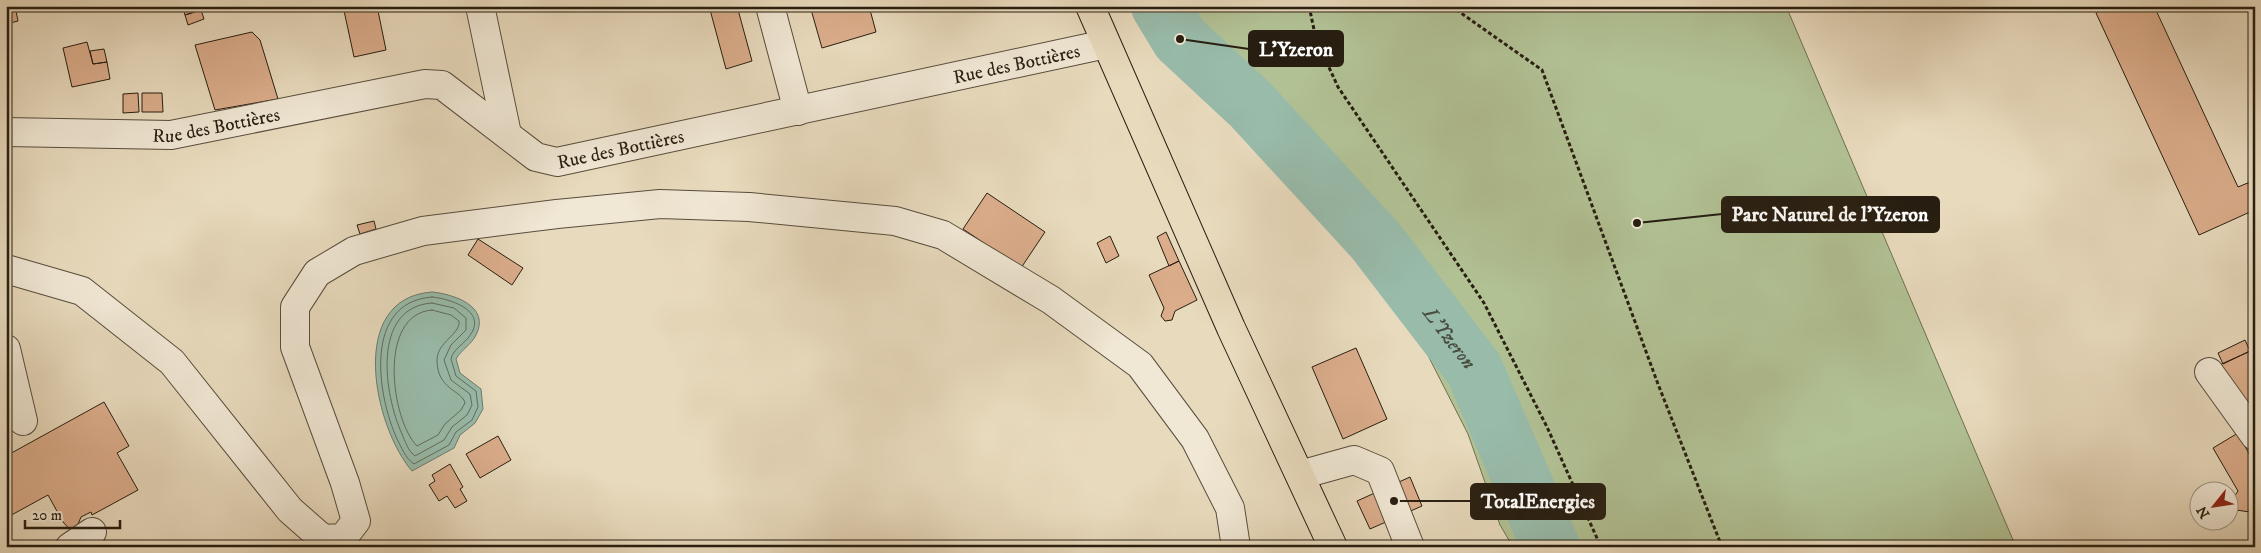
<svg xmlns="http://www.w3.org/2000/svg" width="2261" height="553" font-family="'IM FELL DW Pica',serif">
<style>
.green{fill:#b1c194;stroke:#6c7052}
.water{fill:#98bbaa;stroke:#6b7c6d}
.lines{fill:none;stroke-linecap:round;stroke-linejoin:round}
.shore{stroke:#606c5e;stroke-width:1}
.river{stroke:#98bbaa;stroke-width:58}
.building{fill:#dbad8b;stroke:#271e11}
.minor-casing{stroke:#574d3c;stroke-width:30}
.major-casing{stroke:#271e11;stroke-width:30}
.path{stroke:#271e11;stroke-width:3;stroke-dasharray:4 2.5;stroke-linecap:butt}
.minor{stroke:#f0e7d4;stroke-width:28}
.major{stroke:#e8dabd;stroke-width:28}
.labels{text-anchor:middle;stroke-width:4;stroke-linejoin:round;paint-order:stroke}
.street-label{font-size:19px;fill:#271e11;stroke:#f0e7d4}
.water-label{font-size:20px;font-style:italic;fill:#494d3f;stroke:#f0e7d4}
.leader{fill:none;stroke:#271e11;stroke-width:2}
.callout-dot{fill:#271e11;stroke:#f0e7d4;stroke-width:2}
.callout{fill:#271e11;stroke:#271e11;stroke-width:2}
.callout-label{font-size:20px;text-anchor:middle;font-weight:bold;fill:#fff}
</style>
<rect width="100%" height="100%" fill="#e8dabd"/>
<filter id="stains"><feTurbulence type="fractalNoise" baseFrequency=".004" numOctaves="4"/><feColorMatrix values="0 0 0 0 .2 0 0 0 0 .09 0 0 0 0 .02 0 0 0 .5 -.17"/></filter>
<radialGradient id="worn" r=".72"><stop offset=".6" stop-color="#630" stop-opacity="0"/><stop offset="1" stop-color="#630" stop-opacity=".3"/></radialGradient>
<!-- green -->
<path class="green" d="M1135,6H1786L2016,547H1513L1500,525L1468,434L1416,332L1304,186L1168,64Z"/>
<!-- water -->
<path class="water" d="M432,292C453,294 491,306 476,335C471,345 461,350 456,359L460,373L481,389L483,409L475,423L460,435L454,448L412,471C374,427 346,298 432,292Z"/>
<g class="lines">
<!-- shore -->
<path class="shore" d="M432,297C452,299 490,312 468,338C461,346 453,350 451,359L456,376L476,391L478,407L472,420L456,432L449,445L414,464C405,458 402,448 397,439C377,395 363,302 432,297Z
M432,303L454,308L466,318V330L451,345L444,360L451,380L470,394L472,405L467,415L452,427L444,440L415,456C408,451 405,441 402,434C384,395 371,307 432,303Z
M432,310L451,315L459,321C461,334 437,342 437,360C437,390 462,390 465,403L461,410L445,424L438,435L417,446C391,420 377,314 432,310Z"/>
<!-- river -->
<path class="river" id="s1" d="M1160,6L1180,39L1251,105L1375,240L1474,369L1551,547"/>
</g>
<!-- building -->
<path class="building" d="M6,6H15L18,21L6,24Z
M182,6H200L201,10L185,15Z
M343,6H377L386,50L354,57Z
M709,6H737L752,61L726,69Z
M810,6H869L876,32L822,48Z
M2111,6H2154L2238,187L2255,180V222L2250,212L2199,235L2096,13Z
M201,10L204,19L188,25L185,15Z
M252,32L260,40L278,99L215,110L195,45Z
M87,42L93,64L107,62L110,79L72,87L63,48Z
M104,49L107,62L93,64L90,51Z
M138,93L139,112L123,113V94Z
M142,93H162L163,112H142Z
M987,193L1045,232L1021,268L963,229Z
M374,221L376,229L360,234L357,225Z
M1166,232L1179,261L1169,266L1157,237Z
M1110,236L1119,256L1106,263L1097,243Z
M478,239L523,268L512,285L468,255Z
M1179,261L1197,300L1175,311L1172,320L1165,321L1161,316L1164,308L1149,275Z
M2245,340L2250,351L2223,364L2218,353Z
M1356,348L1387,419L1343,439L1312,367Z
M2255,349V415L2217,366Z
M104,402L129,446L117,453L138,490L92,515L91,512L81,517L74,534L63,522L48,495L6,518V456Z
M2238,433L2255,465V525L2250,512L2236,510L2232,500L2238,491L2213,448Z
M498,436L511,460L480,478L466,454Z
M450,464L463,487L460,489L467,501L455,508L447,496L439,501L429,485L435,481L432,475Z
M1410,477L1422,506L1370,529L1357,501Z"/>
<g class="lines">
<defs>
<g id="minor">
<path d="M480,6L507,134"/>
<path d="M770,6L798,111"/>
<path id="s2" d="M6,132L171,135L425,84L442,85L536,157L557,162L1106,44"/>
<path d="M6,269L82,291L172,362L290,510L323,539L343,538L356,521L345,483L295,347V307L317,273L354,251L423,231L557,214L660,204L749,207L895,221L943,235L1051,300L1140,365L1195,439L1230,508L1236,547"/>
<path d="M6,349L23,421"/>
<path d="M2209,372L2255,436"/>
<path d="M1300,475L1354,460L1380,471L1410,547"/>
<path d="M70,547L92,532"/>
</g>
<path id="major" d="M1090,6L1231,328L1333,547"/>
</defs>
<!-- minor casing -->
<use href="#minor" class="minor-casing"/>
<!-- major casing -->
<use href="#major" class="major-casing"/>
<!-- path -->
<path class="path" d="M1309,6L1316,39L1338,87L1484,303L1547,427L1601,547
M1451,6L1542,70L1658,384L1722,547"/>
<!-- minor -->
<use href="#minor" class="minor"/>
<!-- major -->
<use href="#major" class="major"/>
</g>
<g class="labels">
<!-- street labels -->
<g class="street-label">
<text dy="7" stroke="none"><textPath href="#s2" startOffset="1051">Rue des Bottières</textPath></text>
<text dy="7" stroke="none"><textPath href="#s2" startOffset="211">Rue des Bottières</textPath></text>
<text dy="7" stroke="none"><textPath href="#s2" startOffset="646">Rue des Bottières</textPath></text>
</g>
<!-- water labels -->
<g class="water-label">
<text dy="7" stroke="none"><textPath href="#s1" startOffset="442">L'Yzeron</textPath></text>
</g>
</g>
<!-- callouts -->
<path class="leader" d="M1180 39L1249 49M1637 223L1722 214M1394 501L1471 501"/>
<g class="callout-dot">
<circle cx="1180" cy="39" r="5"/>
<circle cx="1637" cy="223" r="5"/>
<circle cx="1394" cy="501" r="5"/>
</g>
<g class="callout">
<rect x="1249" y="31" width="94" height="35" rx="5"/>
<rect x="1722" y="197" width="217" height="35" rx="5"/>
<rect x="1471" y="484" width="134" height="35" rx="5"/>
</g>
<g class="callout-label">
<text x="1296" y="56">L'Yzeron</text>
<text x="1830" y="221">Parc Naturel de l'Yzeron</text>
<text x="1538" y="508">TotalEnergies</text>
</g>
<!-- margin -->
<rect width="2261" height="553" fill="none" stroke="#e8dabd" stroke-width="25"/>
<rect x="8" y="8" width="2246" height="538" fill="none" stroke="#271e11" stroke-width="2.5"/>
<rect x="12" y="12" width="2236" height="528" fill="none" stroke="#271e11"/>
<!-- north arrow -->
<g transform="translate(2214 506) rotate(240)"><circle r="24" fill="#f0e7d4" stroke="#a09786"/>
<path d="M0-4L9 19L0 12L-9 19Z" fill="#8f2418"/>
<text y="-8" font-size="14" font-weight="bold" text-anchor="middle" fill="#271e11">N</text>
</g>
<!-- scale -->
<path d="M25 520v8h95v-8" fill="none" stroke="#271e11" stroke-width="2.5"/>
<text x="32" y="520" font-size="15" fill="#271e11" stroke="#f0e7d4" stroke-width="4" paint-order="stroke">20 m</text>
<rect width="100%" height="100%" filter="url(#stains)"/>
<rect width="100%" height="100%" fill="url(#worn)"/>
</svg>
